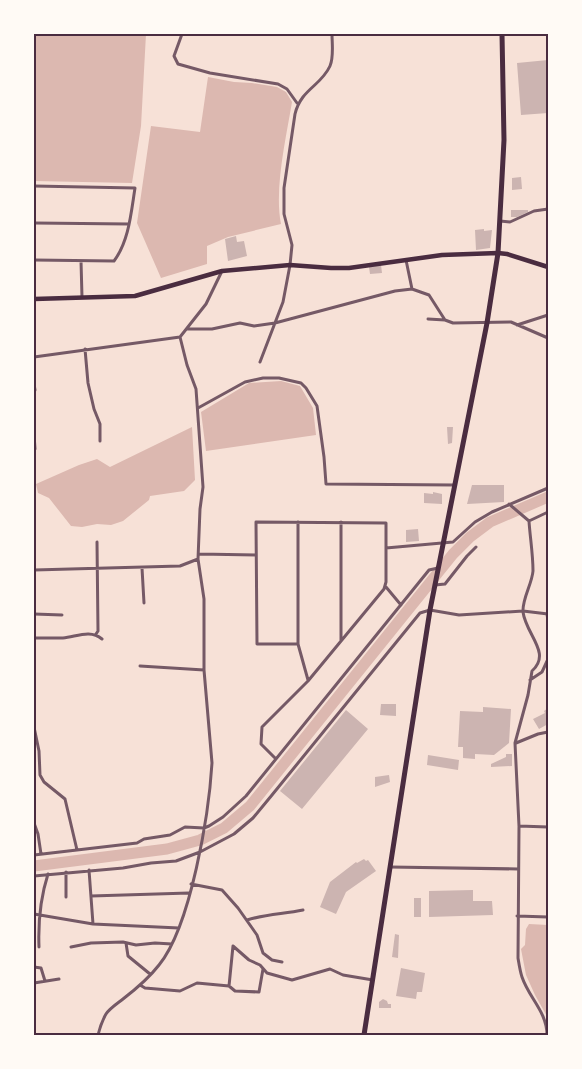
<svg xmlns="http://www.w3.org/2000/svg" width="582" height="1069" font-family="Helvetica,sans-serif">
<style>
.water{fill:#dcb8b0}
.lines{fill:none;stroke-linecap:round;stroke-linejoin:round}
.river{stroke:#dcb8b0;stroke-width:11}
.building{fill:#ccb4b1}
.minor{stroke:#755966;stroke-width:3}
.secondary{stroke:#4a2c40;stroke-width:4.5}
.primary{stroke:#4a2c40;stroke-width:5}
.neatline{fill:none;stroke:#4a2c40;stroke-width:2}
</style>
<rect width="100%" height="100%" fill="#f7e1d7"/>
<!-- water -->
<path class="water" d="M34,34H146L141,126L132,183L34,181Z
M208,77L234,82L252,83L277,87L286,92L292,102C286,138 274,189 281,224L228,237L207,246V264L161,278L137,223L151,126L200,132Z
M281,381L300,386L313,408L316,435L206,451L201,412L249,383Z
M192,427L195,480L184,491L150,496L149,500L123,521L111,525L97,524L82,527L71,526L49,498L38,493L36,484L79,465L97,459L110,467Z
M529,924L548,925V1018L535,995L526,975L521,949L525,945L526,929Z"/>
<g class="lines">
<!-- river -->
<path class="river" d="M34,866L167,849L200,840L224,828L250,806L453,554L470,537L490,522L548,497"/>
</g>
<!-- building -->
<path class="building" d="M548,60V113L521,115L517,63Z
M521,177L522,189L512,190V178Z
M511,210H528V212L517,217H511Z
M484,229V231L492,230L490,248L476,250L475,230Z
M236,236L237,242L244,241L247,256L228,261L225,239Z
M381,265L382,273L370,274L369,267Z
M447,427H453L452,443L448,444Z
M472,485H504V502L467,504Z
M433,492L442,494V504L424,503V493L433,494Z
M418,529L419,541L406,542V530Z
M381,704H396V716L380,715Z
M483,707L511,709L509,743L494,755L475,754V759L463,758V747H458L460,711L483,712Z
M548,708V724L539,729L533,719L545,713L544,711Z
M346,710L368,729L302,809L280,791Z
M506,754H512V766L491,767V764L506,757Z
M428,755L459,760L458,770L427,765Z
M389,775L390,782L375,787V777Z
M364,859L366,861L368,860L376,871L346,892L336,914L320,907L330,882L356,862L357,863Z
M473,890V901H492L493,915L429,917V891Z
M414,898H421V917H414Z
M395,934L399,935L398,958L392,957Z
M401,968L425,973L422,992H417L416,999L396,996Z
M383,999L387,1001L388,1004H391V1008H379V1002Z"/>
<g class="lines">
<!-- minor -->
<path class="minor" d="M182,34L174,56L178,64L210,73L278,84L287,89L297,103
M34,186L135,188C131,213 129,241 114,261L34,260
M500,221L510,222L534,211L548,209
M34,223L129,224
M81,261L82,297
M412,289L429,295L445,320L453,323L511,322L548,338
M428,319L445,320
M517,325L548,315
M187,329H212L240,323L254,326L275,323L395,291L412,289L406,260
M180,337L206,304L222,271
M85,349L88,383L94,409L100,424V441
M34,357L180,337
M260,362L283,302L290,265L292,245L284,214V188L295,114C301,89 321,86 330,66C334,57 332,44 332,34
M34,384L35,390L34,392
M198,408L245,382L263,378H279L301,383L306,388L317,406L324,457L326,484L454,485
M34,416V429
M34,434L35,449
M509,504L529,521C530,537 533,554 533,571C532,584 522,599 523,612C526,635 552,653 532,671L528,695L515,743L519,826L518,958C519,964 520,971 522,977C529,998 547,1012 547,1035
M529,521L548,512
M298,522V644L308,680
M34,545V543
M386,548L453,542L475,522L492,512L548,488
M199,554L256,555
M142,568L144,603
M34,570L180,566L198,559
M435,585L445,584L467,556L476,547
M386,587L401,605
M34,614L62,615
M547,614L548,621
M96,634L98,631L97,542
M34,638C43,638 53,638 63,638C76,637 90,629 102,639
M341,640V522
M140,666L204,670
M530,680L542,672L548,659
M34,727L39,751L40,775L44,782L65,799L77,850
M516,743L538,734L548,732
M276,759L261,744L262,727L308,681L384,589L386,582V523L256,522L257,644H298
M34,823L38,834L41,854
M519,826L548,827
M34,855L137,843L144,839L170,835L185,827L204,828L209,826L223,817L246,796L429,570L438,568
M390,867L518,869
M89,870L93,924
M66,872V897
M34,876L123,868L151,863L176,861L200,852L234,834L253,818L272,795L420,613L430,610L459,615L523,611L548,614
M191,884L222,890L238,908L257,935L263,953L272,960L282,962
M91,896L189,893
M34,914L93,924L179,928
M517,916L548,917
M247,920C266,914 284,914 303,910
M126,943L128,956L150,974
M39,947C38,921 40,899 48,874
M71,947L91,943L123,942L136,945L155,943L172,944
M34,967L41,968L45,981
M34,983L59,979
M140,985L145,988L180,991L197,983L229,986L235,991L259,992L263,969
M229,986L233,946L249,960L260,965L267,973L292,980L330,969L343,975L373,980
M98,1035C100,1027 102,1021 106,1014C110,1008 118,1003 123,999C136,989 149,978 159,965C191,926 209,813 212,763L204,670V599L198,559L200,509L203,487L196,389L187,365L180,337"/>
<!-- secondary -->
<path class="secondary" d="M34,299L135,296L222,271L290,265L331,268H349L442,255L498,253L507,254L548,267"/>
<!-- primary -->
<path class="primary" d="M364,1035L430,610L487,323L498,253L504,140L502,34"/>
</g>
<!-- border -->
<rect width="582" height="1069" fill="none" stroke="#fffaf5" stroke-width="70"/>
<rect x="35" y="35" width="512" height="999" class="neatline"/>
</svg>
